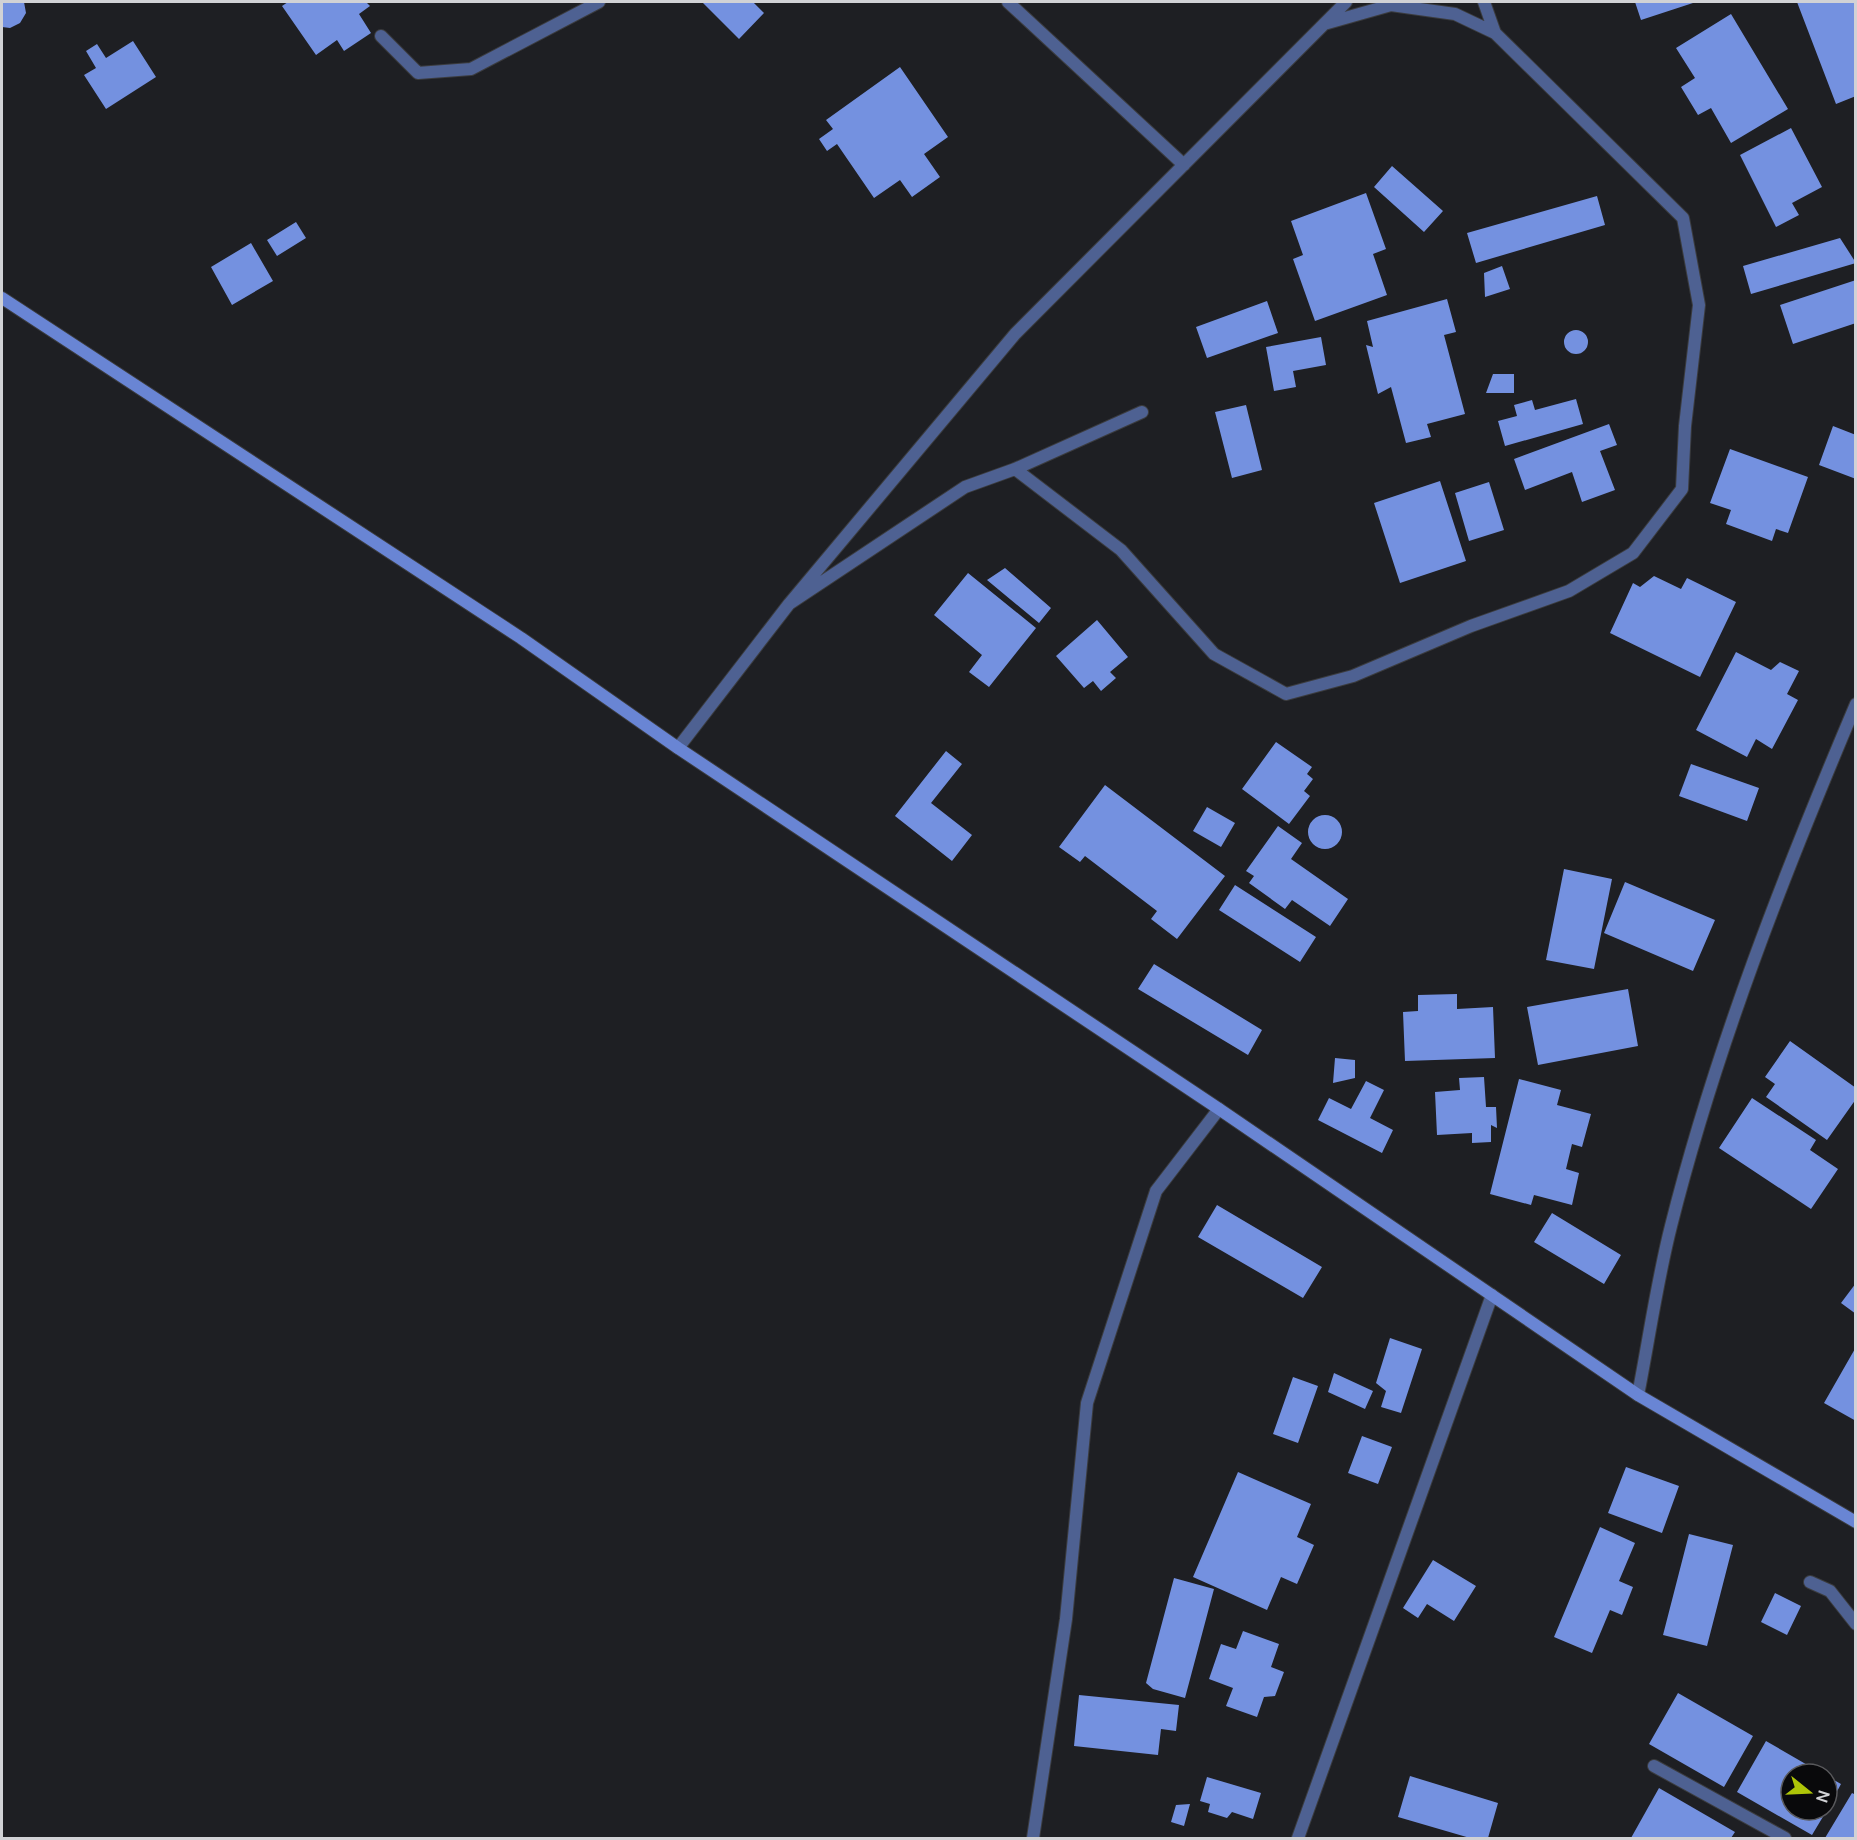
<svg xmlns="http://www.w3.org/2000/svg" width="1857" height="1840" font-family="Manrope,sans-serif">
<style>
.building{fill:#7491e0}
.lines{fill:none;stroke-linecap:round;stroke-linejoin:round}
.lane-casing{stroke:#3b3c3f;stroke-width:14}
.street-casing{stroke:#3b3c3f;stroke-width:14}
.secondary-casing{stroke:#3b3c3f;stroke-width:14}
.lane{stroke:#4e6192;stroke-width:12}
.street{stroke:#4e6192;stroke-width:12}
.secondary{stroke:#6985d4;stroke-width:12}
</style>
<rect width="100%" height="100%" fill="#1e1f23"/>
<!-- building -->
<path class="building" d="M2,2H24L26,13L20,23L10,28L2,27Z
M288,2H366L370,6L359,14L371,33L344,51L337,40L316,55L282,6Z
M702,2H753L764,13L739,39Z
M1635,2H1696L1641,20Z
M1797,2H1856V96L1836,104Z
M1731,14L1788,109L1731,143L1711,108L1698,115L1681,87L1695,78L1676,48Z
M133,41L156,77L106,109L84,75L96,68L86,51L97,44L106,58Z
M900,67L948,137L924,154L940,177L912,197L900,180L874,198L837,144L827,151L819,139L833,129L826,120Z
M1791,128L1822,187L1792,203L1799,215L1776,227L1740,155Z
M1392,166L1443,211L1424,232L1374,187Z
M1366,193L1386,249L1373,254L1387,295L1315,321L1293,259L1303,255L1291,221Z
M1597,196L1605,225L1476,263L1467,233Z
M296,222L306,238L277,256L267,240Z
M1840,238L1856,263L1751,294L1743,266Z
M251,243L273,281L232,305L211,267Z
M1502,266L1510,289L1485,297L1484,273Z
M1856,280V323L1793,344L1780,305Z
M1447,299L1456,332L1444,335L1465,414L1427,424L1431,437L1406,443L1391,387L1378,394L1366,345L1373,347L1367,321Z
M1267,301L1278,333L1207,358L1196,327Z
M1564 342a12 12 0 1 1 24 0a12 12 0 1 1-24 0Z
M1321,337L1326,365L1293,371L1296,387L1274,391L1266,347Z
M1493,374H1514V393H1486Z
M1576,399L1583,424L1505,446L1498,421L1517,416L1514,405L1532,400L1535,410Z
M1246,405L1262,470L1232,478L1215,412Z
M1609,424L1617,445L1600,451L1615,490L1582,502L1572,472L1525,490L1514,459Z
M1833,426L1856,435V479L1819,465Z
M1730,449L1808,477L1788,533L1776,529L1772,541L1726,524L1731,510L1710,503Z
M1440,481L1466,561L1400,583L1374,503Z
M1489,482L1504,530L1469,541L1455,493Z
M1005,568L1051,608L1039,623L987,580Z
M968,573L1036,628L989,687L969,672L982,655L934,615Z
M1654,576L1681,589L1687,578L1736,602L1700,677L1610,633L1633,583L1640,587Z
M1097,620L1128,657L1110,672L1116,678L1101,691L1093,681L1084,688L1056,656Z
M1736,652L1771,670L1780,662L1799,671L1787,694L1798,700L1772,749L1756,739L1747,757L1696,730Z
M1276,742L1312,767L1307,774L1313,779L1304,791L1310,796L1289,824L1242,789Z
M946,751L962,764L931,803L972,835L952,861L895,816Z
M1691,764L1759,788L1747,821L1679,796Z
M1105,785L1225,876L1177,939L1151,919L1157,911L1085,856L1080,862L1059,847Z
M1207,807L1235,823L1221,847L1193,831Z
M1308 832a17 17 0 1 1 34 0a17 17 0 1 1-34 0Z
M1278,826L1302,843L1291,859L1348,899L1330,926L1292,900L1285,909L1249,883L1254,876L1246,871Z
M1564,869L1612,879L1594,969L1546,960Z
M1625,882L1715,920L1693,971L1604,933Z
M1235,885L1316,937L1300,962L1219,910Z
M1154,964L1262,1030L1248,1055L1138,989Z
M1628,989L1638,1046L1538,1065L1527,1007Z
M1457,994V1009L1493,1007L1495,1058L1405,1061L1403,1012L1418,1011V995Z
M1790,1041L1856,1088V1099L1827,1140L1766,1097L1775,1084L1765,1077Z
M1335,1058L1355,1060V1078L1333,1083Z
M1484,1077L1486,1107H1496L1497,1128L1491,1125V1142L1472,1143V1133L1437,1135L1435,1092L1460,1090L1459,1078Z
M1519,1079L1561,1090L1557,1105L1591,1114L1582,1147L1572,1144L1566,1169L1579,1173L1572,1205L1534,1195L1531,1205L1490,1194Z
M1366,1081L1384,1090L1370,1118L1393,1130L1382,1153L1318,1120L1329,1098L1351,1109Z
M1752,1098L1816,1140L1810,1150L1838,1169L1811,1209L1719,1148Z
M1217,1205L1322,1267L1303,1298L1198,1237Z
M1552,1213L1621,1255L1604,1284L1534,1242Z
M1856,1283V1314L1841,1303Z
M1390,1338L1422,1349L1401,1413L1381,1407L1386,1391L1376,1383Z
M1856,1347V1421L1824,1403Z
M1334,1373L1373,1391L1365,1409L1328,1392Z
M1293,1377L1318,1386L1298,1443L1273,1434Z
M1362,1436L1392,1447L1378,1484L1348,1473Z
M1626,1467L1679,1486L1662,1533L1608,1513Z
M1238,1472L1311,1504L1297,1537L1314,1545L1297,1584L1281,1577L1267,1610L1193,1577Z
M1600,1527L1635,1543L1619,1581L1633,1587L1622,1615L1610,1610L1592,1653L1554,1637Z
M1689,1534L1733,1545L1707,1646L1663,1635Z
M1433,1560L1476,1586L1454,1621L1427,1604L1418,1618L1403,1608Z
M1174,1578L1214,1589L1185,1698L1153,1689L1146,1683Z
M1775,1593L1801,1606L1787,1635L1761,1622Z
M1243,1631L1279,1644L1271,1667L1284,1672L1275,1696L1264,1697L1257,1717L1226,1706L1233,1688L1209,1679L1221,1644L1236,1649Z
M1678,1693L1753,1736L1724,1787L1649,1744Z
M1079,1695L1179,1705L1176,1731L1161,1729L1158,1755L1074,1746Z
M1766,1741L1823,1774H1791V1810H1827L1812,1835L1737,1792Z
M1410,1776L1498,1803L1488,1838H1470L1398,1817Z
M1827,1776L1841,1784L1827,1810Z
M1207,1777L1261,1793L1253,1819L1232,1812L1227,1818L1208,1812L1210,1804L1200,1801Z
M1659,1788L1735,1832L1731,1838H1631Z
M1852,1793L1856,1795V1838H1825Z
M1190,1804L1184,1826L1171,1822L1176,1805Z"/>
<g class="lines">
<defs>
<path id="lane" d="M1810,1582L1830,1591L1856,1624
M1654,1766L1785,1838"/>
<path id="street" d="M1008,2L1184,165
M1484,2L1495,33
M381,36L418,73L471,69L599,2
M1015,469L1121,550L1214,654L1286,694L1353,676L1471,626L1569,591L1633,553L1682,489L1685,426L1699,305L1683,218L1495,33L1455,14L1391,5L1324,24
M789,604L1015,334L1346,2
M678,748L789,604L965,487L1015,469L1142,412
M1638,1395C1649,1339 1657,1281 1671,1226C1716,1047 1784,874 1856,704
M1033,1838L1066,1619L1087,1403L1156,1191L1219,1109
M1298,1838L1492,1295"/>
<path id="secondary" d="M2,298L521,638L678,748L1219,1109L1638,1395L1856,1522"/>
</defs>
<!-- lane casing -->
<use href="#lane" class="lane-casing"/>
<!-- street casing -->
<use href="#street" class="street-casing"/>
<!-- secondary casing -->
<use href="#secondary" class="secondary-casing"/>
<!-- lane -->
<use href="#lane" class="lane"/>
<!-- street -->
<use href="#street" class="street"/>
<!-- secondary -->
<use href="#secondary" class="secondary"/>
</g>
<!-- border -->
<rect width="1857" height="1840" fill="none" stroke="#d1d2d5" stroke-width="6"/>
<!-- north arrow -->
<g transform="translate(1809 1792) rotate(108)"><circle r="28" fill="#09090b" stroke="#59595c" stroke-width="1.5"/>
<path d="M0-4.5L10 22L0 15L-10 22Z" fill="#aec508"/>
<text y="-9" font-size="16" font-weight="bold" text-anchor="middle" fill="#d1d2d5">N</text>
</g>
</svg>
